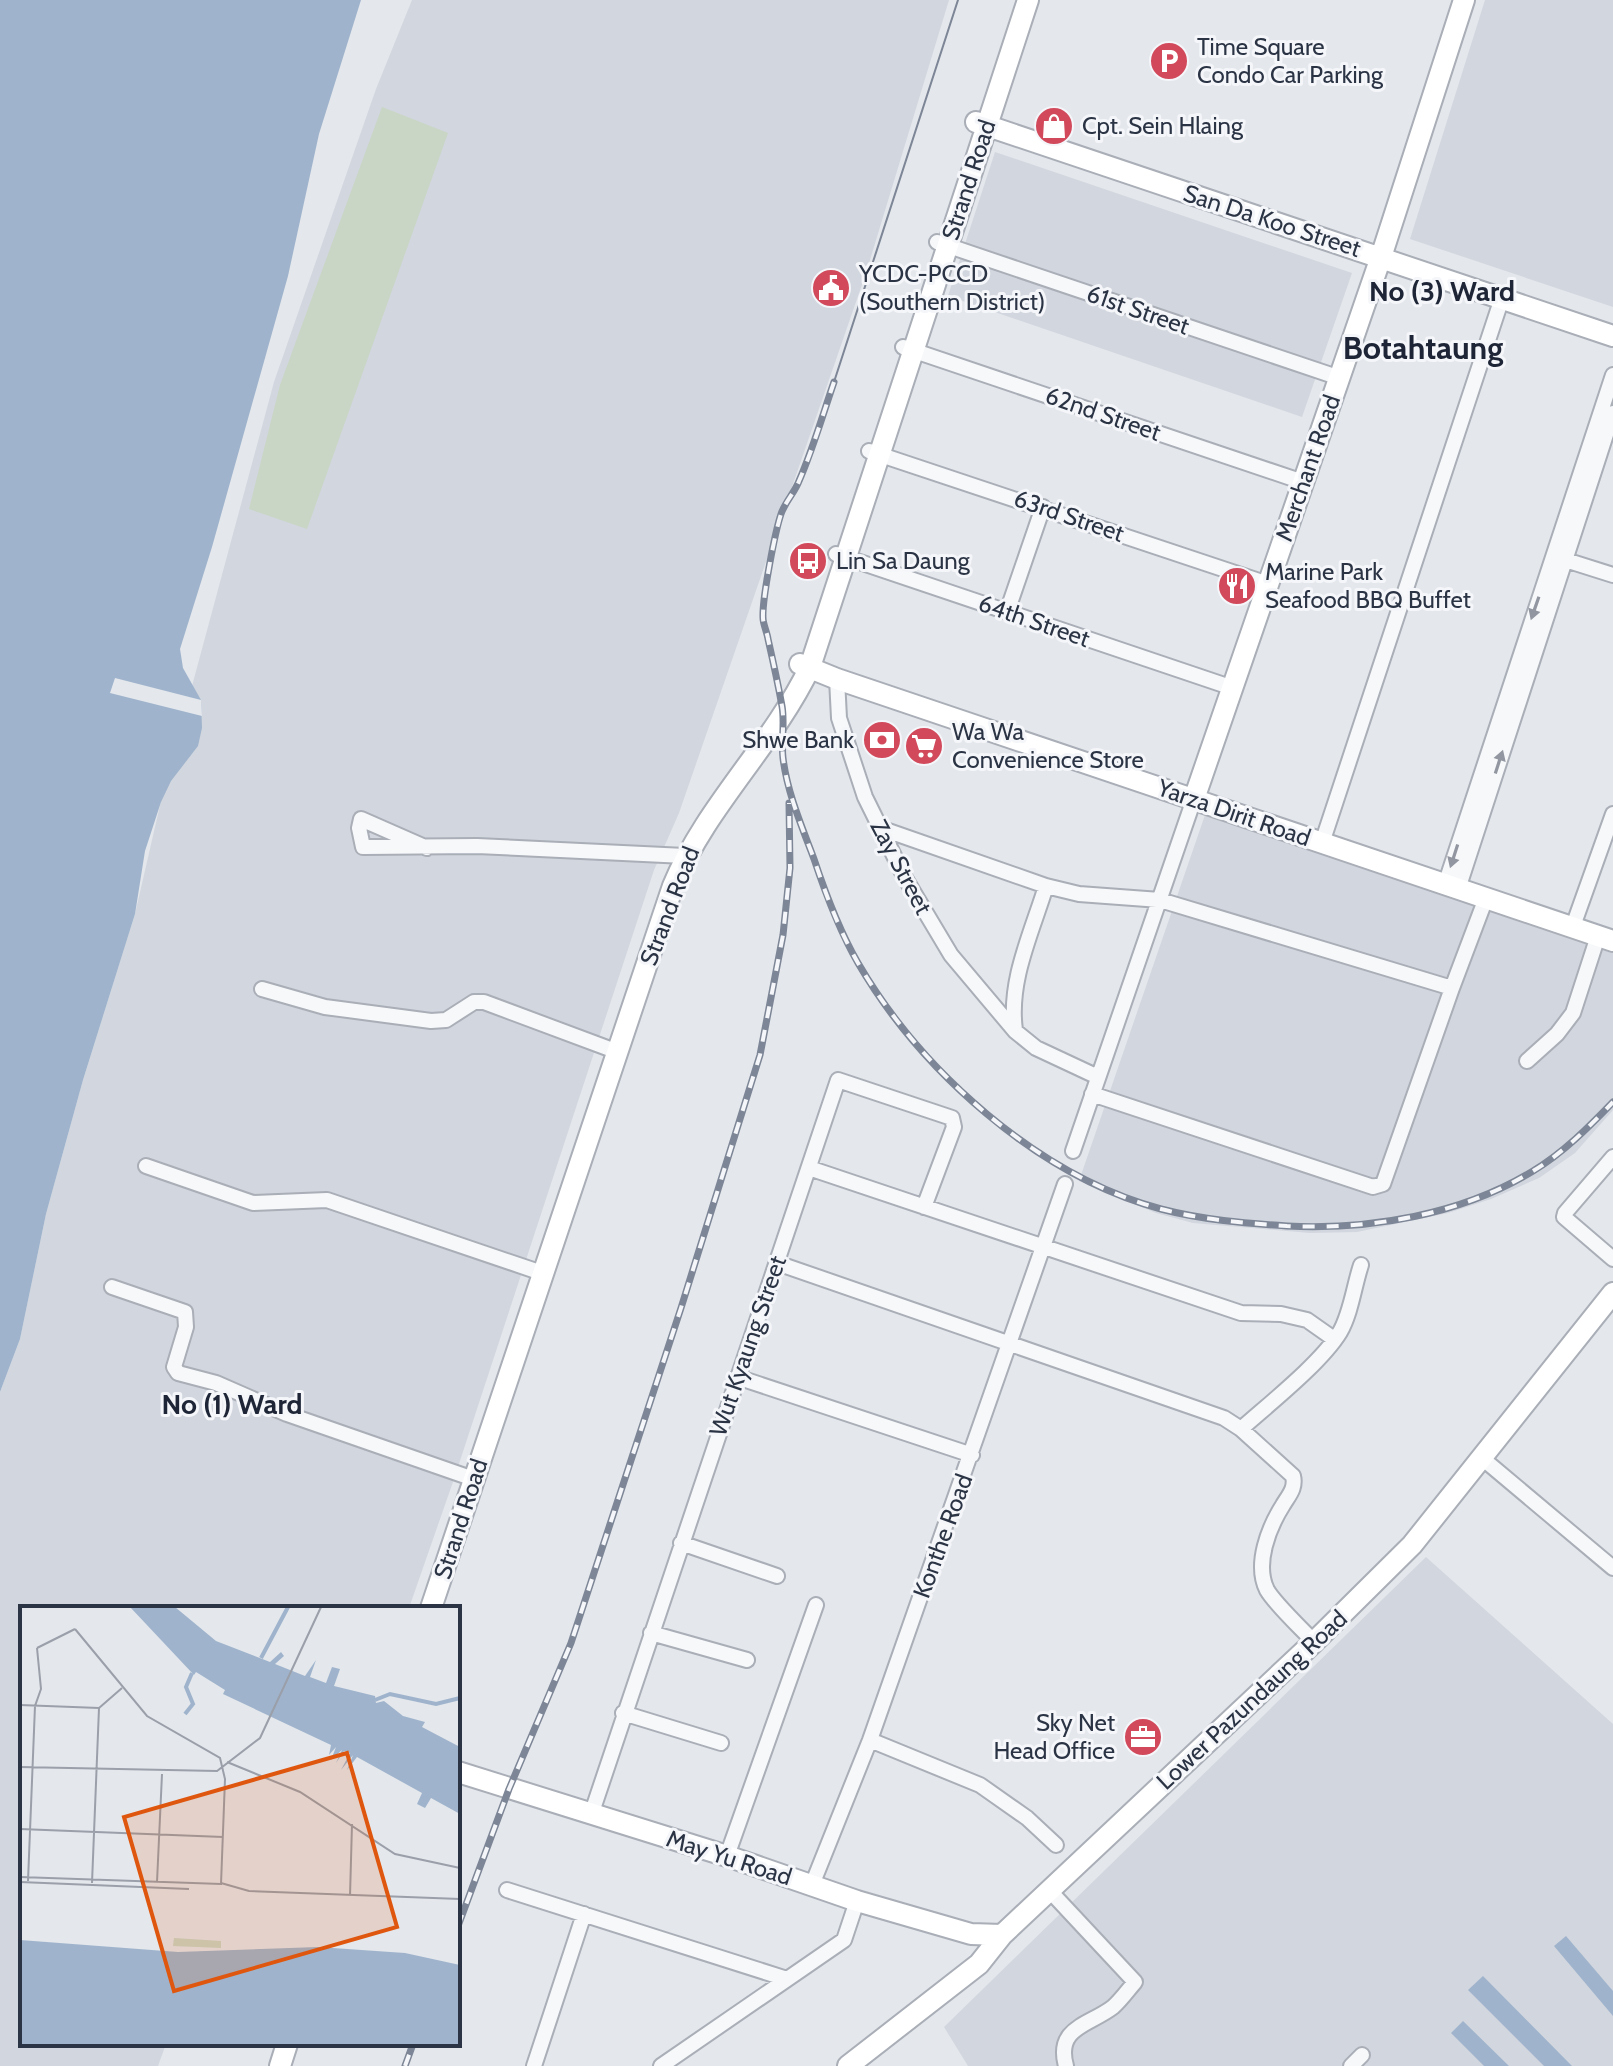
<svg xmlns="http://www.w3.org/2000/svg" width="1613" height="2066" font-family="Cabin,sans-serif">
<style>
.built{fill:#d2d6de}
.green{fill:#c9d6c5}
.water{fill:#9fb4cc}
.pier{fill:#e4e7ec}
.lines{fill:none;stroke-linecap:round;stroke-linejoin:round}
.street-casing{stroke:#a9aeb7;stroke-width:18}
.secondary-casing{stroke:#a9aeb7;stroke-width:24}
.street{stroke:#f7f8fa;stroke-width:14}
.secondary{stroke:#fff;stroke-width:20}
.tram{stroke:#7d8696;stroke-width:2}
.rail-casing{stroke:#7d8696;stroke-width:7}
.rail{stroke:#f4f6f9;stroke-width:4;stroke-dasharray:12;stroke-linecap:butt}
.oneway{fill:#9196a0}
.labels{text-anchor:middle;stroke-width:6;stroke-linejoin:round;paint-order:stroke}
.poi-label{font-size:24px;fill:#2b3445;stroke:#f4f6f9;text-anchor:start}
.street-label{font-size:24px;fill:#2b3445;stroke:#f4f6f9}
.quarter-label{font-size:28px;font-weight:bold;fill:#1d2536;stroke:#f4f6f9}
.district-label{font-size:32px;font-weight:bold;fill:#1d2536;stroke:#f4f6f9}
.inset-river{fill:none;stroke:#9fb4cc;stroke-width:4}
.inset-road{fill:none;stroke:#9a9fa9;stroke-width:2}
.view{fill:#df570f;fill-opacity:0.15;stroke:#df570f;stroke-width:4}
.inset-edge{fill:none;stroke:#2b3445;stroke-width:4}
</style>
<rect width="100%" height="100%" fill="#e4e7ec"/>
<!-- built -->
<path class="built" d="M412,0H949L866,273L679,813L654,870L454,1479L409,1608H22V2044H166L158,2066H0V1392L20,1339L46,1214L83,1080L135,914L161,801L274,382L376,89Z
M1485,0H1613V307L1410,239Z
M995,152L1352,273L1302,417L948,296Z
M1205,815L1613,948V1110L1575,1153L1539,1178L1491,1199L1448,1213L1357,1232L1310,1233L1193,1223L1156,1213L1079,1181Z
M1426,1557L1613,1724V2066H968L944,2027Z"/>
<!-- green -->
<path class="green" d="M382,107L448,133L307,529L249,509L280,385Z"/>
<!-- water -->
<path class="water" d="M0,0H361L319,134L288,276L212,547L180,649L183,668L201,700L202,728L198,746L171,781L161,802L145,851L135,914L83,1080L46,1214L20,1339L0,1392Z
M1566,1936L1613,1991V2016L1554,1946Z
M1483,1976L1572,2066H1544L1468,1990Z
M1463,2021L1509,2066H1484L1451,2033Z"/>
<!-- pier -->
<path class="pier" d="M115,678L201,700L202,716L110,693Z"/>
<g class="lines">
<defs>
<path id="street" d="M937,242L1340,378
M903,347L1303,482
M869,451L1268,584
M836,554L1233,688
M1556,557L1613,575
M1007,612L1043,507
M837,679L839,718L865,797L905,878L951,955L1015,1031L1036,1048L1098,1077
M880,828L1046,886L1079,894L1160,900L1452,988
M1322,843L1502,298
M427,848L361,819L359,828L363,847L477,846L685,856
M1445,885L1613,375
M1458,889L1613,413
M1572,929L1613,814
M262,989L325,1007L431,1021L446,1020L474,1002H484L618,1052
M1015,1030C1008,981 1032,932 1046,886
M1527,1061L1557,1034L1573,1013L1598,936
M1092,1094L1373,1187L1383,1184L1452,988L1486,898
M1073,1151L1194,799
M1613,1157L1565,1213L1564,1217L1613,1259
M146,1166L253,1203L327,1200L542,1273
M809,1168L1241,1313L1281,1314L1307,1320L1334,1339
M777,1263L1224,1418L1241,1429L1293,1476C1296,1488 1289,1495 1283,1505C1269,1527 1254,1564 1267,1590C1275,1604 1302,1629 1314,1642
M112,1287L185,1312L186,1327L174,1367L178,1373L216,1383L287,1414L468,1477
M737,1377L972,1455
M1241,1429C1269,1404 1321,1363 1340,1332C1351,1313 1354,1286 1361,1265
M1482,1458L1613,1568
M681,1543L777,1576
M651,1633L747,1660
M623,1713L721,1743
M870,1740L980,1785L1027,1818L1056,1845
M591,1815L838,1080L952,1118L954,1127L924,1207
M727,1856L816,1605
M812,1885L870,1740L1065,1184
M507,1890L787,1979
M1050,1891L1135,1982C1128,1990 1121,2000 1113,2007C1090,2025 1055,2027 1066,2066
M534,2066L584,1914
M661,2066L844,1940L857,1901
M1351,2066L1362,2055"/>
<path id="secondary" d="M976,122L1613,336
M800,664L837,679L1613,941
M1194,799L1381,257L1464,0
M431,1608L673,886C706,806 772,746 810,667L1028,0
M458,1772L727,1856L857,1901L971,1934L1002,1935
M280,2066L287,2044
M848,2066L979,1964L1002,1935L1314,1642L1412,1545L1613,1293"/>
</defs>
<!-- street casing -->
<use href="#street" class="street-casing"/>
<!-- secondary casing -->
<use href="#secondary" class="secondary-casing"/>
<!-- street -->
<use href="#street" class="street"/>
<!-- secondary -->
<use href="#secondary" class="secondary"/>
<!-- tram -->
<path class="tram" d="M834,382L958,0"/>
<defs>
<path id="rail" d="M834,382C823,414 813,449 799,481C795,492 785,502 781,514C775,532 762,599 763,618C763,624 767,632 768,639C773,661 778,684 782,706C785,723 781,741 783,758C787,792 802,827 814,859C826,895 839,930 858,963C921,1071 1038,1176 1161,1209C1203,1220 1244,1223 1287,1226C1370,1230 1461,1215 1533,1171C1563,1153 1589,1127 1613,1102
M458,1926L509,1789L571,1643L681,1308L760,1055L783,935L790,868L789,803
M405,2066L413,2044"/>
</defs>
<!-- rail casing -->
<use href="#rail" class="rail-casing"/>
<!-- rail -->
<use href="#rail" class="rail"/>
</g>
<!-- one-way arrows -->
<defs><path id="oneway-solid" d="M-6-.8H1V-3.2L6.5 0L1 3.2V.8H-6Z" transform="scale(2)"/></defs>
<g class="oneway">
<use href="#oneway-solid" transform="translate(1535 608) rotate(109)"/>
<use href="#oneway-solid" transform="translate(1499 762) rotate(-72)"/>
<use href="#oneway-solid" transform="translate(1454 856) rotate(108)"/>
</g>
<!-- icons -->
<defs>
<symbol id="parking-disc" viewBox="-11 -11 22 22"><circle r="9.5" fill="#d1495b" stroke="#f4f6f9"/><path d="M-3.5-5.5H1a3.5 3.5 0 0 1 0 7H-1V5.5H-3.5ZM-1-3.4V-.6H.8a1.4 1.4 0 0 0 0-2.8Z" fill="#fff"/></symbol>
<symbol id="shop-disc" viewBox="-11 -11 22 22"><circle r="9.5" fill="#d1495b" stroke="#f4f6f9"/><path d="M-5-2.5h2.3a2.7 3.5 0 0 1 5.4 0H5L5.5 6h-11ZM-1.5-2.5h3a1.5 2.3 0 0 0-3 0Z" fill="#fff"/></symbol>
<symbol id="civic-disc" viewBox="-11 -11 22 22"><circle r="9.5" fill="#d1495b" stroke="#f4f6f9"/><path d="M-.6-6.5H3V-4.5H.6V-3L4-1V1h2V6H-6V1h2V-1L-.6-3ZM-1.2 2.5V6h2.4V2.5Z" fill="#fff"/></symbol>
<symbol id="bus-disc" viewBox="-11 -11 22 22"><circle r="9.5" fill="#d1495b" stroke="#f4f6f9"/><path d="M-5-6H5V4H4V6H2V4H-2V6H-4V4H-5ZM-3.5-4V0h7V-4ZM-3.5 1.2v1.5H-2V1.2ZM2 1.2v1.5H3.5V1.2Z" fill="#fff"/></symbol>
<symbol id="restaurant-disc" viewBox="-11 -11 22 22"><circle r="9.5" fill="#d1495b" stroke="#f4f6f9"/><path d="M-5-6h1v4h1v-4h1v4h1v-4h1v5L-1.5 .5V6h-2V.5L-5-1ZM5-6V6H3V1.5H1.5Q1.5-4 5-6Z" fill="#fff"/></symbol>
<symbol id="bank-disc" viewBox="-11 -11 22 22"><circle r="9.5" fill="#d1495b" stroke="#f4f6f9"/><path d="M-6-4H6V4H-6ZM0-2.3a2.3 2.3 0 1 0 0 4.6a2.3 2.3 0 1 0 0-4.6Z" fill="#fff"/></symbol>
<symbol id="supermarket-disc" viewBox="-11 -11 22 22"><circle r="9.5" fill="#d1495b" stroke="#f4f6f9"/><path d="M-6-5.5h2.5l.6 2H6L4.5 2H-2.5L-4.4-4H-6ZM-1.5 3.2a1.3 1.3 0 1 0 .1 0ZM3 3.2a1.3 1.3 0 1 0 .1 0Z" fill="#fff"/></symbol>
<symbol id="office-disc" viewBox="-11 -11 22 22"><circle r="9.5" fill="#d1495b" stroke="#f4f6f9"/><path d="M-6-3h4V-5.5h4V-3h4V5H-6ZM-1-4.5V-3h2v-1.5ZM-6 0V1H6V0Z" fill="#fff"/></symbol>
</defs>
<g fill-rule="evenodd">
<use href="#parking-disc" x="1147" y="39" width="44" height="44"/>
<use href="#shop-disc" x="1032" y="104" width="44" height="44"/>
<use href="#civic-disc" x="809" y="266" width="44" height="44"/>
<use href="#bus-disc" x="786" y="539" width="44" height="44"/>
<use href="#restaurant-disc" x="1215" y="564" width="44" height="44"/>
<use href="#bank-disc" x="860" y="718" width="44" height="44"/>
<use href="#supermarket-disc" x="902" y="724" width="44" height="44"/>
<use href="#office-disc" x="1121" y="1715" width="44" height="44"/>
</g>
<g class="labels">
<!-- poi labels -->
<g class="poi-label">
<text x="1197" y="55">Time Square<tspan x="1197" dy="28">Condo Car Parking</tspan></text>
<text x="1082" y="134">Cpt. Sein Hlaing</text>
<text x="859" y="282">YCDC-PCCD<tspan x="859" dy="28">(Southern District)</tspan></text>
<text x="836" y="569">Lin Sa Daung</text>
<text x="1265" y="580">Marine Park<tspan x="1265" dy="28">Seafood BBQ Buffet</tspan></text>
<text x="952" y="740">Wa Wa<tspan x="952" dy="28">Convenience Store</tspan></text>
<text x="854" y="748" text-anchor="end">Shwe Bank</text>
<text x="1115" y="1731" text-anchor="end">Sky Net<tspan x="1115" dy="28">Head Office</tspan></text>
</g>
<!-- street labels -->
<g class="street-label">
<text transform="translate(969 180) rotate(-72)" y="8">Strand Road</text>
<text transform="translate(1272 221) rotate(18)" y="8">San Da Koo Street</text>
<text transform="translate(1138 310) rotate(19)" y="8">61st Street</text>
<text transform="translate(1103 414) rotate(19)" y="8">62nd Street</text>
<text transform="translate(1308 468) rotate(-71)" y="8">Merchant Road</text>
<text transform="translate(1069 516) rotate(19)" y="8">63rd Street</text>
<text transform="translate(1034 621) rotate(19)" y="8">64th Street</text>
<text transform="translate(1234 813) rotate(19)" y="8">Yarza Dirit Road</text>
<text transform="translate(901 867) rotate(62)" y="8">Zay Street</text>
<text transform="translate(670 906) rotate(-69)" y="8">Strand Road</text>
<text transform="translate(748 1346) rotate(-71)" y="8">Wut Kyaung Street</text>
<text transform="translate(461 1519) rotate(-72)" y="8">Strand Road</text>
<text transform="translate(943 1536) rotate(-70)" y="8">Konthe Road</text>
<text transform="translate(1252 1700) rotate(-43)" y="8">Lower Pazundaung Road</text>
<text transform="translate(729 1858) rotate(18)" y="8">May Yu Road</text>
</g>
<!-- quarter labels -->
<g class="quarter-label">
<text x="1442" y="301">No (3) Ward</text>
<text x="232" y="1414">No (1) Ward</text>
</g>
<!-- district labels -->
<g class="district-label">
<text x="1423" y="359">Botahtaung</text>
</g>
</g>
<!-- overview -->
<g transform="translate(20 1606)">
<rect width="440" height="440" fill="#e4e7ec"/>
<path d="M154,332L201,335V342L153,340Z" fill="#c9d6c5"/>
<path d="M110,1H155L196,35L250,56L261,46L264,50L255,58L285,70L296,54L290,71L306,77L312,61L320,63L314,80L355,90L356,97L364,95L383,110L405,116L402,121L440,141V208L411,192L405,202L397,198L402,187L337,151L327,164L333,149L321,164L330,147L324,145L316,157L322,144L311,154L316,141L309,149L311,139L203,88L205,84L176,66L174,69ZM0,334L158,346L298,341L385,347L440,359V439H0Z" fill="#9fb4cc"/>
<path class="inset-river" d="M241,52L268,1M355,94L370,88L416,98L440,92M165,108L173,98L166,81L172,67M0,371L28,353"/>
<path class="inset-road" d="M17,42L55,23M0,99L79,102L102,82M207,156L280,186L375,248L440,262M0,161L197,165L240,132L301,1M0,223L203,231M0,271L201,278L205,173L200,152L127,110L55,23M8,275L15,100L21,83L17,42M0,276L169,283M137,276L142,168M72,277L79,102M201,277L229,285L440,293M330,290L332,218"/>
<path class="view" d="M327,147L377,321L154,385L104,211Z"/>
<rect width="440" height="440" class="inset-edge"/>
</g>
</svg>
